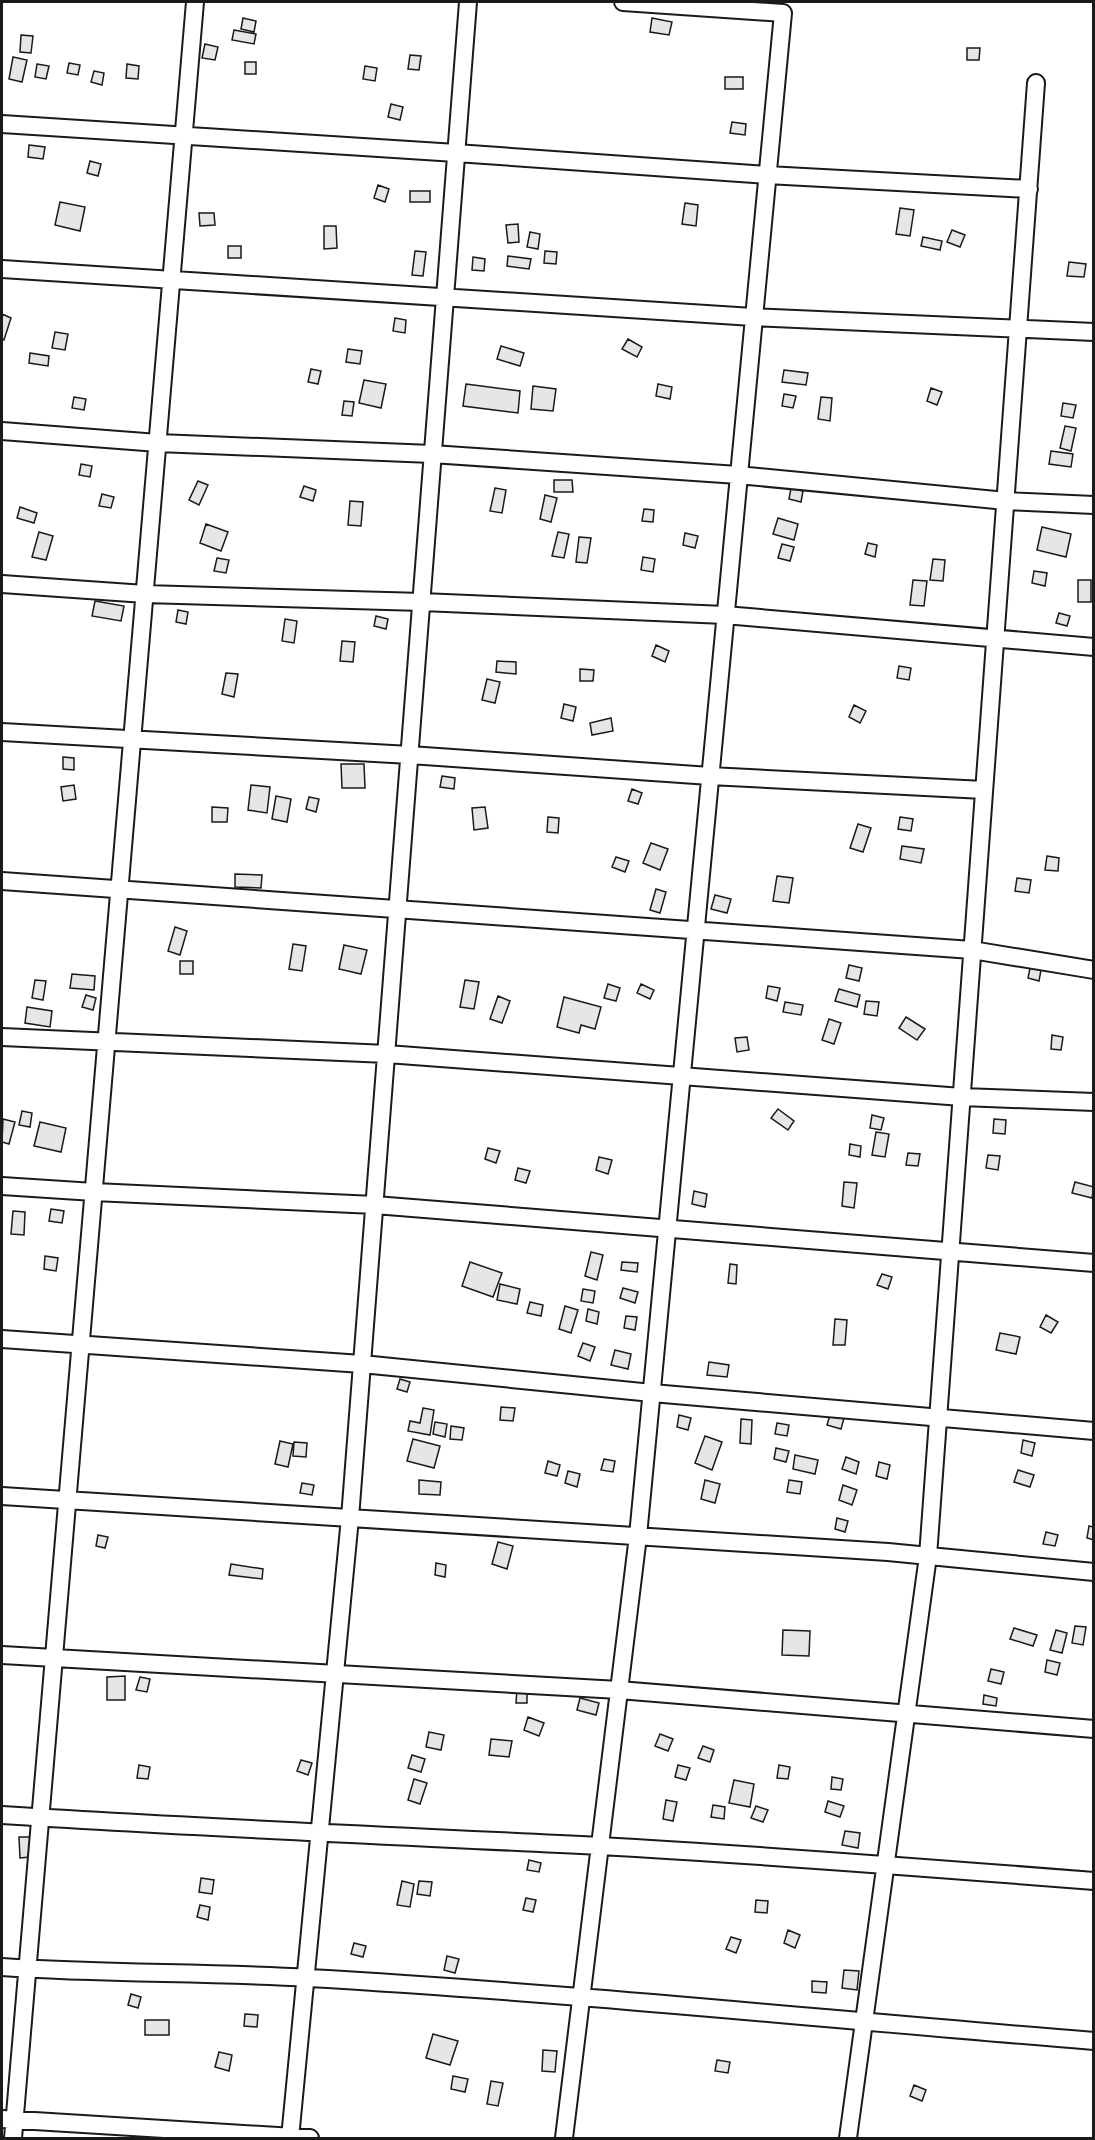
<svg xmlns="http://www.w3.org/2000/svg" width="1095" height="2140" font-family="'IBM Plex Sans',sans-serif">
<style>
.building{fill:#e6e6e6;stroke:#1a1a1a;stroke-width:1.5}
.lines{fill:none;stroke-linecap:round;stroke-linejoin:round}
.street-casing{stroke:#1a1a1a;stroke-width:20}
.street{stroke:#fff;stroke-width:16}
</style>
<rect width="100%" height="100%" fill="#fff"/>
<!-- building -->
<path class="building" d="M243,18L256,21L254,32L241,29Z
M652,18L672,22L669,35L650,32Z
M234,30L256,34L254,44L232,40Z
M21,35L33,36L31,53L20,52Z
M205,44L218,47L215,60L202,58Z
M967,48H980L979,60H967Z
M410,55L421,56L419,70L408,69Z
M13,57L27,60L22,82L9,79Z
M245,62H256V74H245Z
M69,63L80,65L78,75L67,73Z
M37,64L49,66L46,79L35,77Z
M127,64L139,66L138,79L126,78Z
M365,66L377,68L375,81L363,79Z
M94,71L104,73L102,85L91,82Z
M725,77H743V89H725Z
M391,104L403,107L400,120L388,117Z
M732,122L746,124L745,135L730,133Z
M29,145L45,147L43,159L28,157Z
M90,161L101,164L98,176L87,173Z
M378,185L389,189L385,202L374,198Z
M410,191H430V202H410Z
M60,202L85,207L80,231L55,225Z
M685,203L698,205L696,226L682,224Z
M900,208L914,210L910,236L896,234Z
M199,213H214L215,225L200,226Z
M518,224L519,242L508,243L506,225Z
M324,226H336L337,248L324,249Z
M952,230L965,235L960,247L947,242Z
M530,232L540,234L538,249L527,247Z
M923,237L942,241L940,250L921,246Z
M228,246H241V258H228Z
M415,251L426,252L423,276L412,275Z
M545,251L557,252L556,264L544,263Z
M508,256L531,259L529,269L507,266Z
M473,257L485,259L484,271L472,270Z
M1069,262L1086,264L1084,277L1067,276Z
M2,314L11,318L4,340L2,339Z
M395,318L406,320L405,333L393,331Z
M55,332L68,334L65,350L52,348Z
M628,339L642,347L637,357L622,349Z
M501,346L524,353L520,366L497,359Z
M348,349L362,351L360,364L346,362Z
M30,353L49,356L48,366L29,363Z
M311,369L321,371L318,384L308,382Z
M784,370L808,373L806,385L782,382Z
M364,380L386,384L381,408L359,403Z
M466,384L520,391L518,413L463,406Z
M658,384L672,387L670,399L656,396Z
M533,386L556,389L553,411L531,409Z
M931,388L942,392L937,405L927,401Z
M784,394L796,396L793,408L782,406Z
M74,397L86,399L84,410L72,408Z
M821,397L832,398L830,421L818,419Z
M344,401L354,402L352,416L342,415Z
M1063,403L1076,405L1073,418L1061,416Z
M1065,426L1076,428L1071,451L1060,448Z
M1051,451L1073,454L1071,467L1049,464Z
M81,464L92,466L90,477L79,475Z
M554,480H572L573,492H554Z
M198,481L208,485L199,505L189,500Z
M304,486L316,490L313,501L300,497Z
M495,488L506,490L502,513L490,511Z
M791,488L803,491L801,502L789,499Z
M102,494L114,497L111,508L99,506Z
M545,495L557,498L551,522L540,519Z
M350,501L363,502L361,526L348,525Z
M20,507L37,513L34,523L17,518Z
M644,509L654,510L653,522L642,521Z
M778,518L798,524L794,540L773,534Z
M206,524L228,532L221,551L200,543Z
M1042,527L1071,534L1066,557L1037,550Z
M39,532L53,536L46,560L32,557Z
M558,532L569,534L564,558L552,556Z
M685,533L698,536L695,548L683,545Z
M579,537L591,538L587,563L576,562Z
M868,543L877,545L875,557L865,554Z
M782,544L794,547L790,561L778,558Z
M643,557L655,559L653,572L641,570Z
M217,558L229,560L226,573L214,571Z
M933,559L945,560L943,581L930,580Z
M1034,571L1047,573L1045,586L1032,583Z
M913,580L927,581L924,606L910,605Z
M1078,580H1091V602H1078Z
M95,601L124,606L121,621L92,616Z
M178,610L188,612L186,624L176,622Z
M1059,613L1070,616L1067,626L1056,623Z
M376,616L388,619L386,629L374,626Z
M285,619L297,621L294,643L282,641Z
M342,641L355,642L353,662L340,661Z
M656,645L669,651L665,662L652,656Z
M497,661L516,662V674L496,672Z
M899,666L911,668L909,680L897,678Z
M580,669L594,670L593,681H580Z
M226,673L238,674L234,697L222,694Z
M487,679L500,682L495,703L482,700Z
M564,704L576,707L573,721L561,718Z
M854,705L866,711L860,723L849,717Z
M611,718L613,731L592,735L590,723Z
M63,757L74,758V770L63,769Z
M341,764H364L365,788H342Z
M442,776L455,778L454,789L440,787Z
M74,785L76,799L63,801L61,787Z
M251,785L270,787L267,813L248,810Z
M632,789L642,793L638,804L628,801Z
M276,796L291,799L287,822L272,819Z
M309,797L319,799L316,812L306,809Z
M212,807L228,808L227,822H212Z
M485,807L488,828L474,830L472,808Z
M548,817L559,818L558,833L547,832Z
M900,817L913,819L911,831L898,829Z
M858,824L871,828L863,852L850,848Z
M651,843L668,849L660,870L643,863Z
M902,846L924,849L921,863L900,859Z
M1047,856L1059,858L1058,871L1045,870Z
M616,857L629,861L625,872L612,867Z
M235,874L262,875L261,888L235,887Z
M777,876L793,878L789,903L773,901Z
M1017,878L1031,880L1029,893L1015,891Z
M656,889L666,892L660,913L650,910Z
M715,895L731,899L727,913L711,909Z
M175,927L187,931L180,955L168,951Z
M293,944L306,946L302,971L289,969Z
M344,945L367,950L361,974L339,969Z
M180,961H193V974H180Z
M849,965L862,968L859,981L846,978Z
M1030,968L1041,970L1039,981L1028,978Z
M72,974L95,976L94,990L70,988Z
M35,980L46,981L43,1000L32,998Z
M465,980L479,982L474,1009L460,1007Z
M608,984L620,988L616,1001L604,998Z
M641,984L654,990L650,999L637,993Z
M768,986L780,988L777,1001L766,998Z
M839,989L860,995L857,1007L835,1001Z
M86,995L96,998L93,1010L82,1007Z
M498,996L510,1001L502,1023L490,1019Z
M564,997L601,1007L595,1029L581,1025L579,1033L557,1027Z
M866,1001L879,1002L877,1016L864,1014Z
M785,1002L803,1005L801,1015L783,1012Z
M27,1007L52,1011L50,1027L25,1023Z
M906,1017L925,1029L917,1040L899,1028Z
M829,1019L841,1023L834,1044L822,1040Z
M1052,1035L1063,1037L1061,1050L1051,1049Z
M747,1037L749,1050L737,1052L735,1038Z
M778,1109L794,1121L788,1130L771,1118Z
M22,1111L32,1113L30,1127L19,1125Z
M872,1115L884,1118L881,1130L870,1128Z
M3,1119L15,1122L9,1144L2,1142Z
M994,1119L1006,1120L1005,1134L993,1133Z
M40,1122L66,1128L61,1152L34,1146Z
M876,1132L889,1134L885,1157L872,1155Z
M850,1144L861,1146L860,1157L849,1155Z
M488,1148L500,1151L496,1163L485,1159Z
M908,1153L920,1154L918,1166L906,1165Z
M988,1155L1000,1156L998,1170L986,1168Z
M599,1157L612,1160L608,1174L596,1170Z
M518,1168L530,1171L526,1183L515,1180Z
M844,1182L857,1183L854,1208L842,1206Z
M1075,1182L1094,1187L1092,1198L1072,1193Z
M694,1191L707,1194L705,1207L692,1204Z
M51,1209L64,1211L62,1223L49,1221Z
M13,1211L25,1212L24,1235L11,1234Z
M591,1252L603,1255L597,1280L585,1276Z
M45,1256L58,1258L56,1271L44,1269Z
M470,1262L502,1273L493,1297L462,1286Z
M622,1262L638,1263L637,1272L621,1270Z
M730,1264L737,1265L736,1284L728,1283Z
M882,1274L892,1277L888,1289L877,1285Z
M500,1284L520,1289L517,1304L497,1300Z
M623,1288L638,1292L635,1303L620,1298Z
M583,1289L595,1291L593,1303L581,1301Z
M530,1302L543,1305L541,1316L527,1313Z
M565,1306L578,1310L571,1333L559,1329Z
M588,1309L599,1312L597,1324L586,1321Z
M1046,1315L1058,1322L1051,1333L1040,1327Z
M626,1316L637,1317L635,1330L624,1328Z
M835,1319L847,1320L845,1345H833Z
M1000,1333L1020,1337L1016,1354L996,1350Z
M583,1343L595,1347L590,1361L578,1356Z
M615,1350L631,1354L628,1369L611,1365Z
M709,1362L729,1365L727,1377L707,1375Z
M400,1379L410,1382L407,1392L397,1389Z
M501,1407L515,1408L513,1421L500,1420Z
M423,1408L434,1410L430,1435L408,1431L410,1421L420,1423Z
M679,1415L691,1418L688,1430L677,1427Z
M830,1415L844,1418L841,1429L827,1425Z
M741,1419L752,1420L751,1444L740,1443Z
M435,1422L447,1424L445,1437L433,1434Z
M777,1423L789,1425L787,1436L775,1434Z
M451,1426L464,1428L462,1440L450,1439Z
M705,1436L722,1442L712,1470L695,1463Z
M413,1439L440,1446L434,1468L407,1461Z
M1023,1440L1035,1443L1032,1456L1021,1453Z
M280,1441L293,1444L288,1467L275,1464Z
M294,1442L307,1443L306,1457L293,1456Z
M776,1448L789,1451L786,1462L774,1459Z
M795,1455L818,1460L815,1474L793,1469Z
M846,1457L859,1462L856,1474L842,1469Z
M604,1459L615,1461L613,1472L601,1470Z
M548,1461L560,1465L557,1476L545,1473Z
M879,1462L890,1465L887,1479L876,1476Z
M1018,1470L1034,1475L1030,1487L1014,1482Z
M568,1471L580,1474L577,1487L565,1483Z
M419,1480L441,1482L440,1495L419,1494Z
M705,1480L720,1484L715,1503L701,1499Z
M789,1480L802,1482L800,1494L787,1492Z
M302,1483L314,1485L312,1495L300,1493Z
M843,1485L857,1490L852,1505L839,1500Z
M837,1518L848,1521L845,1532L835,1529Z
M1089,1526L1094,1527V1540L1087,1538Z
M1046,1532L1058,1535L1055,1546L1043,1544Z
M98,1535L108,1537L105,1548L96,1546Z
M498,1542L513,1546L507,1569L492,1564Z
M436,1563L446,1565L445,1577L435,1575Z
M231,1564L263,1569L262,1579L229,1575Z
M1075,1626L1086,1627L1083,1645L1072,1643Z
M1014,1628L1037,1635L1033,1646L1010,1639Z
M783,1630L810,1631L809,1656L782,1655Z
M1056,1630L1067,1633L1062,1653L1050,1650Z
M1047,1660L1060,1663L1057,1675L1045,1672Z
M991,1669L1004,1672L1001,1684L988,1681Z
M125,1676V1700H107V1677Z
M140,1677L150,1679L147,1692L136,1690Z
M517,1689L527,1690V1703H516Z
M984,1695L997,1698L996,1706L983,1704Z
M580,1698L599,1703L596,1715L577,1710Z
M528,1717L544,1723L539,1736L524,1730Z
M429,1732L444,1735L441,1750L426,1747Z
M660,1734L673,1739L668,1751L655,1746Z
M491,1739L512,1741L509,1757L489,1755Z
M703,1746L714,1750L710,1762L698,1758Z
M412,1755L425,1759L421,1772L408,1768Z
M301,1760L312,1763L308,1775L297,1771Z
M139,1765L150,1767L148,1779L137,1778Z
M678,1765L690,1768L686,1780L675,1777Z
M779,1765L790,1767L788,1779L777,1778Z
M832,1777L843,1779L841,1790L831,1789Z
M414,1779L427,1783L420,1804L408,1800Z
M734,1780L754,1784L750,1807L729,1803Z
M666,1800L677,1802L673,1821L663,1819Z
M828,1801L844,1806L840,1817L825,1812Z
M713,1805L725,1807L724,1819L711,1817Z
M756,1806L768,1810L763,1822L751,1818Z
M845,1831L860,1833L858,1848L842,1845Z
M19,1837H30V1857L20,1858Z
M529,1860L541,1863L539,1872L527,1870Z
M201,1878L214,1880L212,1894L199,1892Z
M402,1881L414,1884L410,1907L397,1905Z
M419,1881L432,1882L430,1896L417,1894Z
M526,1898L536,1900L533,1912L523,1910Z
M756,1900L768,1901L767,1913L755,1912Z
M200,1905L210,1907L208,1920L197,1917Z
M788,1930L800,1935L795,1948L784,1943Z
M731,1937L741,1940L736,1953L726,1949Z
M354,1943L366,1946L363,1957L351,1954Z
M447,1956L459,1959L455,1973L444,1970Z
M844,1970L859,1971L857,1990L842,1988Z
M812,1981L827,1982L826,1993L812,1992Z
M131,1994L141,1997L138,2008L128,2005Z
M245,2014L258,2015L257,2027L244,2026Z
M145,2020H169V2035H145Z
M433,2034L458,2041L450,2065L426,2058Z
M543,2050L557,2051L555,2072L542,2071Z
M219,2052L232,2055L229,2071L215,2067Z
M717,2060L730,2062L728,2073L715,2071Z
M453,2076L468,2079L465,2092L451,2089Z
M491,2081L503,2083L498,2106L487,2104Z
M914,2085L926,2090L922,2101L910,2096Z"/>
<g class="lines">
<defs>
<path id="street" d="M2,124L456,153L767,175L1029,189
M2,269L753,317L1094,332
M2,431L158,443L432,454L738,475L1006,501L1094,505
M2,584L145,594L422,602L725,615L1094,647
M2,732L410,755L710,776L984,790
M2,881L972,950L1094,970
M2,1037L387,1054L962,1097L1094,1102
M2,1186L94,1192L375,1205L1094,1263
M2,1339L362,1364L652,1393L1094,1431
M2,1496L888,1552L1094,1572
M2,1655L619,1690L1094,1729
M2,1815C201,1828 400,1836 600,1846C765,1855 929,1868 1094,1881
M2,1967C104,1974 207,1972 309,1978C571,1993 832,2020 1094,2041
M2,2119L310,2138
M13,2138L195,2
M290,2138L350,1518L468,2
M564,2138L638,1536L783,13L623,2
M848,2138L928,1556L1036,83"/>
</defs>
<!-- street casing -->
<use href="#street" class="street-casing"/>
<!-- street -->
<use href="#street" class="street"/>
</g>
<!-- border -->
<rect width="1095" height="2140" fill="none" stroke="#1a1a1a" stroke-width="6"/>
</svg>
